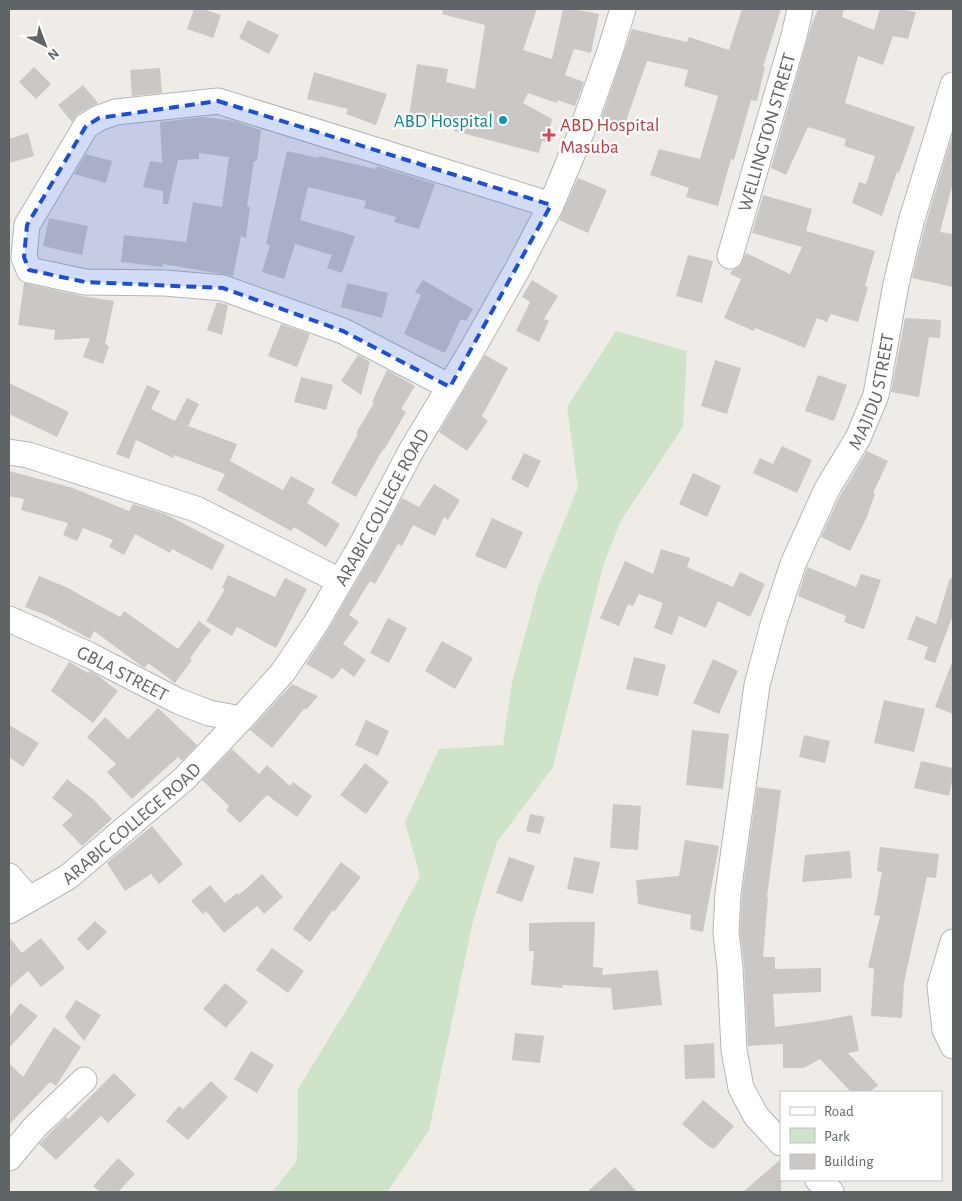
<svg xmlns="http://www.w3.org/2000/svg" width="962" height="1201" font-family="'Alegreya Sans',sans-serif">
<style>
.green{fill:#cee3c7}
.building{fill:#cbc7c4}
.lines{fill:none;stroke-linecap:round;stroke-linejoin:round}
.minor-casing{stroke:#b2b6b8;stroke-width:27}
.minor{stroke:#fff;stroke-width:25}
.marked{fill:#1d4ed8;fill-opacity:0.2;stroke:#1d4ed8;stroke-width:4;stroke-dasharray:10 6;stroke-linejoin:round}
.culture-dot{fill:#0f9aa8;stroke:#fff;stroke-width:2}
.health-dot{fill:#e0444e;stroke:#fff;stroke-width:2}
.labels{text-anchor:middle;stroke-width:4.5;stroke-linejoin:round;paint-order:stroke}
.culture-label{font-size:19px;fill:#0d838f;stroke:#fff;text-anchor:end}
.health-label{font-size:19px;fill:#be3a42;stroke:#fff;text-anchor:start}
.street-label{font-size:19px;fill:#5f6466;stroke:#fff}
</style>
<rect width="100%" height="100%" fill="#efece8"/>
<!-- green -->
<path class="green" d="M616,331L687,351L683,427L620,522L603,566L553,767L497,842L473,921L429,1130L387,1192H272L297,1161L298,1089L361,986L420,876L405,822L439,749L503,745L512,682L539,584L578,487L567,407Z"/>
<!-- building -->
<path class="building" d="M194,9H202L221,15L213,38L187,29Z
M443,9H537L523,50L552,59L563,9H573L599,14L591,53L574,49L565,75L584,82L575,106L557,100V103L528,93L523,103L552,119L547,142L542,141L539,153L454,131L456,123L409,116L417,64L448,69L446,82L475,89L485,25L442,14Z
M742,9H781L763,67H765L757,101L751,100L734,160L731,159L718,206L686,197L689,188L650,175L659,149L700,159L718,96L684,86L688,70L647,61L624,127L601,119L632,29L687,42L689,37L729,50Z
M818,9H844L842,17L874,30L880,9H901L916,12L908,39L893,36L883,65L858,56L845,103L915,127L899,173L897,172L882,216L852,203L859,182L866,184L875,156L844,146L846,139L808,127L786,175L771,168L811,26Z
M248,20L279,35L269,54L239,38Z
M34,67L51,84L36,99L19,82Z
M160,68L162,93L132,96L130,70Z
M314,72L387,94L376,125L346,114L348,109L307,99Z
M83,85L98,103L78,114L72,122L58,105Z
M204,117L234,121L261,130L257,161H254L247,206L250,207L246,238L241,236L233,276L163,264V267L121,262L124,235L186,242L193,202L222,207L229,157L199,153V159L178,160L168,204H163V191L143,187L150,161L162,163L160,122Z
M28,133L34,156L9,163V139Z
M953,133V183L940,232L953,234V287L912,278L925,226Z
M287,151L319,158V156L376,169L377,166L435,184L419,229L394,222L396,217L364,208L366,201L308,187L300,220L355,236L342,273L327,268L332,255L295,244L284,279L262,272L270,245L266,244Z
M86,154L112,161L106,183L74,174Z
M578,178L607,190L588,233L559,220Z
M763,195L812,209L806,231L875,251L865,286L868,287L858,322L831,314L827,322L817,318L805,348L755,328L754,331L724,318L741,279L730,274L732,270L740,266L746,253L790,274L802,247L752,233Z
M49,218L88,226L82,255L43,246Z
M688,255L713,261L702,303L676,296Z
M423,280L473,309L466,321L461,319L445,353L404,334L421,295L415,292Z
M532,280L558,296L544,319L549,321L539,342L516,331L530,302L522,297Z
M24,283L82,296L114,301L105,344L109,346L103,364L83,357L90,338L54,340L55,330L18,325Z
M347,283L388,293L382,318L341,307Z
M217,302L228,305L222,335L207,330Z
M905,318L941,320L940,338L929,337L919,397L891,392Z
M281,324L310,334L297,367L268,356Z
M358,355L370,362L361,395L341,381Z
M485,355L508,368L482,416L488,421L467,451L439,432Z
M715,360L741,368L727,414L701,406Z
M387,370L415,386L401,409L406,412L384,450L383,449L356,497L331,483L358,434L356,433L374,403L372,402Z
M818,375L847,385L834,421L805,411Z
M301,377L333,385L326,410L294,402Z
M9,383L69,412L57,437L9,414Z
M147,385L160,391L151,409L175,421L187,398L199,404L188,426L237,444L230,461L283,490L291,476L315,489L307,503L340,524L326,547L294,527L291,531L217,490L225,474L174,455L173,458L136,440L129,459L116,454Z
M782,446L812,460L797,493L753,473L760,458L773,464Z
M867,451L888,461L873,493L875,494L867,517L850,551L821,537L840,496Z
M524,453L541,461L528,488L511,479Z
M9,471L73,488L129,511L133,504L165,514L225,545L212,570L172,549L170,553L135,534L124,555L109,547L113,540L83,528L77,541L63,535L68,523L21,510L24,499L9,496Z
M693,473L721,486L707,517L679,504Z
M434,484L460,500L448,520L444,517L435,536L413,525L402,546L398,544L375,584L370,581L349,615L359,622L343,644L366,660L354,677L342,668L333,679L306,664L328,630L374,551L402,498L419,507Z
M492,518L523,532L506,569L475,556Z
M661,549L690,558L687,567L733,587L740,572L765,584L750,617L718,601L706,628L679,616L672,635L654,628L663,603L639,594L633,606L628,604L619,626L600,618L625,561L653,574Z
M807,567L856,587L861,574L881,580L864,629L844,622L846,616L798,596Z
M228,575L275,597L285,578L307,589L276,648L237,627L232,636L206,621L225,589L222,588Z
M39,576L66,587L120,617L124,611L178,649L199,621L211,630L190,658L192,660L175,683L148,663L145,668L140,665L94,631L90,639L46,615L25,607Z
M950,578H953V615L935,663L924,659L928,647L907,639L916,616L936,624Z
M388,618L407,628L389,663L370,653Z
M442,641L473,658L455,689L425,671Z
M634,657L666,665L658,696L626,689Z
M713,659L738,671L719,714L693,703Z
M69,662L88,673L90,671L100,677L118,691L93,723L51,691Z
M952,662H953V714L935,707Z
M292,684L318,696L306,710L305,708L272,748L250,730Z
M884,700L925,709L914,752L874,743Z
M158,708L197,745L182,761L178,757L132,799L107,772L116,764L87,737L105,717L128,739Z
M366,720L389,731L378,756L355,745Z
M9,725L39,743L23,767L9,757Z
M692,730L729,734L723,789L686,785Z
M804,735L830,741L825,763L799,757Z
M232,749L259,774L267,765L290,786L293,782L312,796L297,817L267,795L240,823L226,810L229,806L202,780Z
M921,761L953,768V776L949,796L914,788Z
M365,763L389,782L366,814L340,795Z
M67,779L93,799L112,819L82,846L62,825L73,815L52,798Z
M757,787L781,790L767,897H768L763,957H775V969L821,968V992L773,994L775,1027L821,1021L852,1015L859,1051L848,1053L878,1085L870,1092H851L820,1059L804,1068H783V1044L748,1046L744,966L740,933L742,894Z
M613,804L641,806L638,850L610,848Z
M530,814L545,817L540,834L526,831Z
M152,826L183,864L159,884L151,874L125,891L107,863Z
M685,840L719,846L703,932L690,929L691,915L638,904L636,880L679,876Z
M880,847L939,854L936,878L927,877L904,983L902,1018L871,1016L874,969L868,967L880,916L874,915L882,872L877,871Z
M850,851L852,878L802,882L805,855Z
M509,857L535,866L522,902L496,893Z
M574,857L600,862L593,894L567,889Z
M341,862L361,877L334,912L333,910L310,942L293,929Z
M262,874L283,897L264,914L257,906L224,933L206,911L203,914L191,901L210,885L225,903L237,893L239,895Z
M95,921L107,932L88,951L77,939Z
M569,922H595L593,967L603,968L602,975L658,970L662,1005L613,1010L611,988L563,985L562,988L531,985L534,951H529V923Z
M9,937L22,953L41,938L65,968L41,987L28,971L9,988Z
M272,948L304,971L288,993L256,970Z
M225,983L248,1002L226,1028L203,1009Z
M76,1000L101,1015L84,1041L65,1017Z
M20,1003L38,1016L9,1048V1018Z
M54,1027L81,1047L56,1086L50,1082L9,1125V1063L23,1077Z
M515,1033L544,1036L540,1063L512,1060Z
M714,1043L715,1078L685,1079L684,1045Z
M251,1051L274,1065L257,1093L234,1079Z
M114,1073L136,1095L108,1123L101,1116L56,1160L39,1144L66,1117L68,1119Z
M211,1081L228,1097L188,1140L166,1121L179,1106L183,1109Z
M703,1100L734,1126L714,1149L708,1146L682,1124Z
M118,1158L135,1174L118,1192H100L93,1186Z
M781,1159V1192H743Z
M615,1167L637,1192H587Z"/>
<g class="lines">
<defs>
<g id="minor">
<path id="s1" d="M730,256L794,36L800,9"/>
<path d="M450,387L343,331L223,288L165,283L85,282L29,270L24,257L27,225L86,126L99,118L116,112L218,101L551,205"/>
<path d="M9,452L28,455L196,509L340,581"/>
<path id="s2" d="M9,619L89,655L178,701L209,713L241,719"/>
<path d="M9,876L29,899"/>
<path id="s3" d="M9,911L68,877L184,779L241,719L283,672L316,623L362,544L411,451L470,353L517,270L551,205L581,133L610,51L623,9"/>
<path d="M953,942L940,986L945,1030L953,1046"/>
<path id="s4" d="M781,1143L756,1116L741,1088L734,1050L730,967L726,933L728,893L757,685L773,625L793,564L827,489L858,438L876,395L896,284L911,222L953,85"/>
<path d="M9,1158L35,1127L84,1080"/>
<path d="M818,1180L831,1192"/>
</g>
</defs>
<!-- minor casing -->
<use href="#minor" class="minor-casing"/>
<!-- minor -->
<use href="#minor" class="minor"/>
</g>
<!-- marked area -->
<path class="marked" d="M218,101L551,205L450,387L343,331L223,288L85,282L29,270L24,257L27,225L86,126L99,118Z"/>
<!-- markers -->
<circle class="culture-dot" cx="503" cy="120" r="5"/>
<path class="health-dot" d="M546.5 127.5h5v5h5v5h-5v5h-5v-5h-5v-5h5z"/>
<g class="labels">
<!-- culture labels -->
<g class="culture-label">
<text x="493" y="127">ABD Hospital</text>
</g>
<!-- health labels -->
<g class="health-label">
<text x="560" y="131">ABD Hospital<tspan x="560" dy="22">Masuba</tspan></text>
</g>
<!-- street labels -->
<g class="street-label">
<text dy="7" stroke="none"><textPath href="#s1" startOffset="129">WELLINGTON STREET</textPath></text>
<text dy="7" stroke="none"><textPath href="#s4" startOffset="792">MAJIDU STREET</textPath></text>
<text dy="7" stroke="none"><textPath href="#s3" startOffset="558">ARABIC COLLEGE ROAD</textPath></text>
<text dy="7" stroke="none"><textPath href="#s2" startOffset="126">GBLA STREET</textPath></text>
<text dy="7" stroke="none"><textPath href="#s3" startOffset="151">ARABIC COLLEGE ROAD</textPath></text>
</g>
</g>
<!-- border -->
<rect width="962" height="1201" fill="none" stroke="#5f6466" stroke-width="20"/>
<!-- legend -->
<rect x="780" y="1091" width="162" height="90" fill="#ffffff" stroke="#bfc1c2"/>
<rect x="790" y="1107" width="25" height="8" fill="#ffffff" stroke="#bfc1c2"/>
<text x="824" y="1116" font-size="15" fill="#5f6466">Road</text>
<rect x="790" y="1128" width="25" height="15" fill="#cee3c7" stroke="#bfc1c2"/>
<text x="824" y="1141" font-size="15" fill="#5f6466">Park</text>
<rect x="790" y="1154" width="25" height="15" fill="#cbc7c4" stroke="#bfc1c2"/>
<text x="824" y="1166" font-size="15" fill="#5f6466">Building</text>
<!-- north arrow -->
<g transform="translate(45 45) rotate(138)" stroke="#ffffff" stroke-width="4" paint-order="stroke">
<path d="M0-4L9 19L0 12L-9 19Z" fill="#5f6466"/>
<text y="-8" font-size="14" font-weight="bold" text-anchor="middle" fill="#5f6466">N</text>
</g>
</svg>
